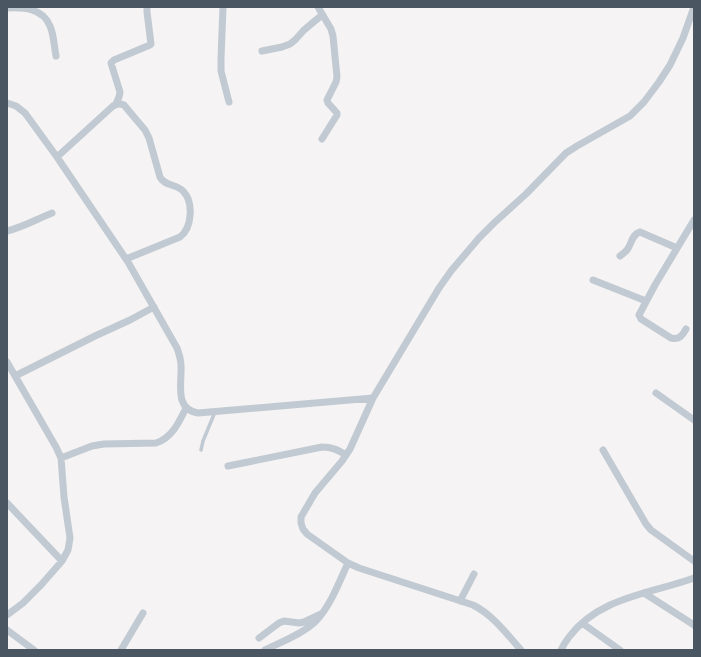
<svg xmlns="http://www.w3.org/2000/svg" width="701" height="657" font-family="Poppins,sans-serif">
<style>
.lines{fill:none;stroke-linecap:round;stroke-linejoin:round}
.lane{stroke:#c1cad2;stroke-width:3.5}
.street{stroke:#c1cad2;stroke-width:7}
</style>
<rect width="100%" height="100%" fill="#f5f3f3"/>
<g class="lines">
<!-- lane -->
<path class="lane" d="M201,450L203,441L215,412"/>
<!-- street -->
<path class="street" d="M223,7L221,58V71L229,102
M318,7L331,29L333,36L337,77L336,82L327,100L328,103L337,113V115L322,139
M7,8C23,7 43,8 50,26C54,35 54,46 56,56
M262,51L282,47L290,44L295,40L304,30L322,15
M7,103L16,106L25,113L57,157L128,262L177,348C179,354 181,359 181,366C182,384 174,409 198,413L373,398
M116,104L119,97L120,92L111,63L114,60L150,45L151,44L147,12V7
M57,157L113,106C117,104 119,103 124,105L139,123L145,130L149,138L160,177C164,186 177,184 183,191C194,202 192,228 180,237L126,259
M7,231C23,227 37,219 52,213
M620,256C623,254 625,252 627,250C632,243 632,234 640,232L677,248
M593,280L646,301
M686,329C682,336 679,340 671,338L641,319L639,315L655,285L694,220
M7,362L56,447L61,458L64,497L70,538L68,550L62,561L41,585L23,603L7,615
M15,376L95,336L130,320L154,307
M656,393L694,420
M603,450L646,524L651,530L694,561
M61,458L79,451L92,446L104,444L156,443C172,438 179,422 186,408
M228,466L322,447C332,447 338,450 346,455
M7,503L62,561
M644,593L694,625
M460,601L474,574
M582,623L620,650
M7,630L34,650
M259,638L279,623L284,621L299,623L304,622L321,614
M121,650L143,613
M265,650C279,643 306,632 316,621C331,605 339,582 348,563
M521,650C506,633 493,615 473,605L359,568L348,563L307,534L303,529L301,523V517L315,493L342,461L350,449L373,398L439,288L451,271L479,238L495,222L526,194L566,153L577,146L630,116L644,102L659,82L670,65L683,38L694,7
M561,650C563,646 566,641 569,637C599,597 650,594 694,578"/>
</g>
<!-- border -->
<rect width="701" height="657" fill="none" stroke="#4a5661" stroke-width="16"/>
</svg>
